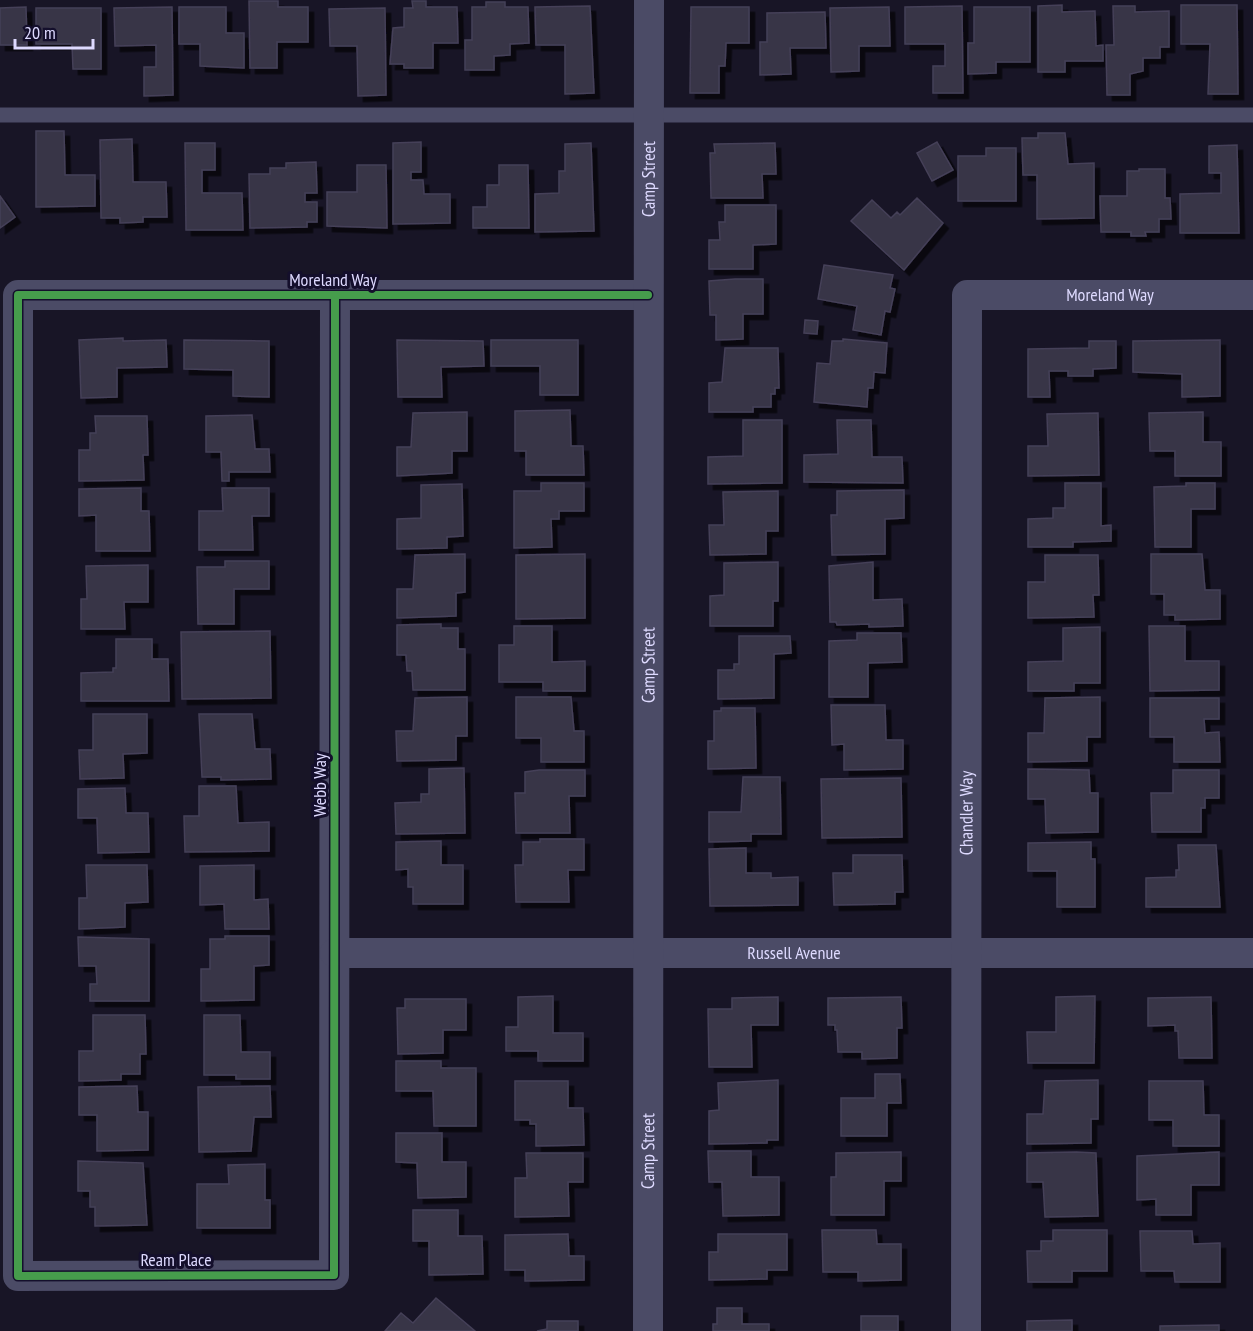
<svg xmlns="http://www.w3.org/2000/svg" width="1253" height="1331" font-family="'PT Sans Narrow',sans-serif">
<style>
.building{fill:#373447;stroke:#454058;stroke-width:1.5;filter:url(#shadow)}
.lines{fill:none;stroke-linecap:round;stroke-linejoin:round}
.service{stroke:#4b4b66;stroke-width:15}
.minor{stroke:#4b4b66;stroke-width:30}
.cycleway-casing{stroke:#140f2c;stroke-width:11}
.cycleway{stroke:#469c4c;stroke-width:8}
.labels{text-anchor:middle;stroke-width:6;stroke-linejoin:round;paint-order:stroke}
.street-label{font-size:18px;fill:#dedaff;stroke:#140f2c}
</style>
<defs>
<filter id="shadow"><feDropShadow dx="5.5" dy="5.5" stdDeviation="0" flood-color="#0009"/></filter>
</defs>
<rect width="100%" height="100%" fill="#181526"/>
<!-- building -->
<path class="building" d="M249,1H278V7H308V42H277V68H250Z
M412,1H426V7H457L458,43H433V68H404V64H390L393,28L404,27V8H413Z
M486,2H505V7H528L529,43L510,44V55L494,56V70H465V40H472V7H486Z
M1062,5V12L1095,11L1096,46L1103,45V61H1065V72H1038V6Z
M1181,5H1237L1238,94H1208L1210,44H1181Z
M590,6L594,93L565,94V45H536L535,7Z
M962,6L963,93H933V66H945V44H905V7Z
M1113,6H1135V12L1169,11V47H1160V58H1143V71L1130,74V95H1107L1106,45H1114Z
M26,7L27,45H0V8Z
M172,7L173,95L144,96V67H156V45L115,46L114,8Z
M179,7H226V33H244V68L200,66V44H179Z
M691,7H749V43H726L725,66H719V93H690Z
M889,7L890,46H859V71L831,72L830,8Z
M974,7H1030V62H996V73L968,74V43H974Z
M36,8H101V69H73L72,44H36Z
M385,8L386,95L358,96L357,46H330L329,9Z
M825,12L826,48H790L791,74L760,75V42H767V13Z
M36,131H64L65,175H95V206L36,207Z
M1038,133H1065L1068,164L1094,163V218L1037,219V175H1023L1022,138H1038Z
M132,139L133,182H166L167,217H143V222L120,223V218H101L100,140Z
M421,142V172H411V180H423L424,194H450V223L393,224V143Z
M937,142L953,170L932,181L917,153Z
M185,143H215V170H202V193H242L243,230H186Z
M591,143L594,231L535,232V194L559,193V171H565V144Z
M775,143L776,174H762L763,198H711L710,153H715L714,144Z
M1237,145L1239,233H1180V194L1221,193V173H1209V146Z
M986,148H1016V201H958V156H986Z
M316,162L317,193H305V202H317V222H307V227L250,228L249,174H270V168H286V163Z
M357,165H386L387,228L327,226V192H357Z
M499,165H528L529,228H473V207H487V185H499Z
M1139,169H1165V198H1170L1171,219H1159V232H1145L1146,236H1131V232H1101L1100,196H1127V171H1139Z
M0,196L15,217L0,228Z
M917,198L943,223L904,270L851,221L872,200L891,218L897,212L900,215Z
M725,205H776V244L753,245V269H709V240H720L719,222H725Z
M824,265L893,275L890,288L895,289L890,312L885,311L881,335L853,330L857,306L818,299Z
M735,279H763V314H743V339L716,340V315H710L709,281Z
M805,320L818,321L817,334L804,333Z
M123,338V341L166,340L167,367L117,368V397L81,398L79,340Z
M843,339L887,343L885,373L874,372L873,388H868L867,407L814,402L817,363L830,364L832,341H843Z
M184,340L269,341V397L233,396V370L184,369Z
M397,340L483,341L484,366L441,367L442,397H398Z
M491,340H578V395H540V366H491Z
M1220,340V396L1182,397V374L1133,372V341Z
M1089,341H1116V368L1093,369V376H1068V371H1049L1050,397H1028V349L1089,348Z
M725,348H778L779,388H775V394H771V407H753V412H709V383L722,382Z
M570,410L571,446H583L584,475H526V451H515V411Z
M467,412V451H452V473L397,476V447H411L413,413Z
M1203,412V442H1221V476H1175V451H1150L1149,413Z
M1098,413L1099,475L1028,476V446H1048L1047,414Z
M252,415L255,449H269L270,472H229V481H222L221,452H206V416Z
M95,416H147L148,455H143L144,480L79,481V450H90V433H96Z
M743,420H782V483L708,484V457L743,456Z
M837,420H871L872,457H902L903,483L804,482V455L838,454Z
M541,483H584V511H559V519H551L552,547L514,548V491H541Z
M1065,483H1101V526L1111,525V541L1073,542V547H1028V519L1053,518V508H1065Z
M1186,483H1215V509H1191V547H1155L1154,487L1186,486Z
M462,484L463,536L447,537V548L397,549V519L421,518V485Z
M141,488V511H149L150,551H96V515L79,516V489Z
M222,488H269V516H252L253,550H199V511H223Z
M904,490V518L885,519V554L832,555L831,515H837V491Z
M778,491V531H766V554L710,555L709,525H724L723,492Z
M465,554V592L456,593V616L397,618V589H413L415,555Z
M585,554V618L516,619V555Z
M1151,554H1202L1205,590H1220V619L1175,620V615H1164V594H1151Z
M1045,555H1098L1099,595H1093L1094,617L1028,618V582H1045Z
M225,561H269V589H234V624H198L197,567H225Z
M778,562V601H773V626H710V596L724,595V563Z
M873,562V600L902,599L903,626L869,627V624L837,625L836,622H830L829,566Z
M148,565V602H124L125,629H81V599H87L86,566Z
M441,624V628H458V649H465V690H413L412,671H407L406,655H397V625Z
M514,626H552V662L585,661V691H543V682H499V645H514Z
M1149,626H1185V661H1219V690L1150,691Z
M1100,627V683H1074V691H1028V662L1063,661V628Z
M270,631L271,698L182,699L181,632Z
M857,633H901L902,662L868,663V697H829V641L857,640Z
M739,636H790L791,653L774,654V698L718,699V670H734V664H739Z
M116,639H152V659H168L169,701H81V673L113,672V668H116Z
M467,697V736H456V760L397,761L396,731H413L415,698Z
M516,697H571L574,731H584V762H541V738H516Z
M1100,697V737H1087V761L1028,762V733H1044L1045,698Z
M1150,698H1219V719H1204L1205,733L1219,732L1220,762H1174V737H1150Z
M831,705H885L886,740H903V769L844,770V744L832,745Z
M721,708H755L756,768L708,769V741H714V711H721Z
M93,714H147V753L123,754L124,778L80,779L79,750H93Z
M199,714H252L255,749H270L271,779L221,780V777H202Z
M464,768L465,833L396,834L395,803L421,802V794H429V769Z
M1028,769L1089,770L1090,793H1098V832L1046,833L1045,799H1028Z
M539,770H585V796H569L570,833H516L515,793H525V772Z
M1173,770H1219V798H1205V808H1201V832H1152L1151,793H1173Z
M743,777H780L781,834H751V841L709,842V812H741Z
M901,778L902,837L822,838L821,779Z
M199,786H236L238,823L269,822V851L185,852L184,816H199Z
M125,788L126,813H148L149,852L98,853L97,818H78V789Z
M540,839H584V870H568L569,902H516L515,865H523V842H540Z
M441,841V865H463V904H413V887H408V869L396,870V842Z
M1091,842V859H1095V907H1057V871H1028V843Z
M1178,845H1216L1220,907H1146V878L1176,877V870H1179Z
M746,848V873H771V878L798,877V905L710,906L709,849Z
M853,855H902L903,892H895V904L834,905L833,873H853Z
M86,865H147L148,902L125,903V927L79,929V898H87Z
M254,865V900L268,899L269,929H225L224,904L200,905V866Z
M225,936H269V965L254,966V1000L201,1001V969H210V939H225Z
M78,937L149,939V1001H90V984H97L96,966H79Z
M553,996V1033H583V1061H538V1051H506V1027H518V997Z
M1095,996L1094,1063H1028L1027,1032H1056V997Z
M778,997V1025H751L752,1067H709L708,1009H732V998Z
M901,997L902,1028H897V1058L862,1059V1052H838L837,1030H835V1025H828V998Z
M1211,997L1212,1058H1179L1178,1031H1175V1025L1148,1026V998Z
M405,999H466V1030H443V1053L398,1054L397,1008H405Z
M93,1015H145L146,1054H140V1074H121V1080L79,1081V1051H93Z
M204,1015H240L241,1052H270V1079H236V1075H204Z
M396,1061H441V1068H476V1126H434L433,1091H396Z
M875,1074H900L901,1103H887V1136H841V1098H875Z
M778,1080V1140H767V1143L709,1144V1111L719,1110L718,1083Z
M1098,1080V1119H1091V1143L1027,1144V1114H1043L1045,1081Z
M515,1081H568V1108H583L584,1145L536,1146V1124H530V1120H515Z
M1149,1081H1203L1204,1115H1219V1146H1173V1120H1149Z
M137,1086L138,1112H148V1150L97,1151V1115H79V1087Z
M270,1086L271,1117H254L251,1151L199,1152L198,1087Z
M396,1133H442V1162H466V1197L418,1198L417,1163L396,1162Z
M708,1151H751V1177H779V1215L723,1216L722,1182H709Z
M901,1152V1181H884V1215H831V1177H836V1153Z
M1076,1152L1096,1153L1098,1216L1045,1217L1043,1182H1027V1153Z
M1219,1152V1185H1191V1215H1156V1199L1137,1200V1156Z
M526,1153H583V1182H568L569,1216L515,1217V1178H527Z
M78,1161L143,1163L147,1225L95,1226V1207H90V1191H78Z
M265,1164V1200H270V1228H197V1184H229L228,1165Z
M413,1210H458V1236H482L483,1274L429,1275V1241H413Z
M822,1230H876L877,1244H901V1280L858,1281V1272H823Z
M1053,1230H1107V1271H1072V1282H1028L1027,1251H1041V1241H1053Z
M1140,1231H1192L1193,1244L1220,1243V1282H1175L1174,1271H1141Z
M568,1234L569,1256H584V1280L525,1281V1270H505V1235Z
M718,1234H787V1270H767V1279L709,1280V1252H718Z
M436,1298L475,1331H385L401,1313L413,1323Z
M717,1308H742V1324H769V1331H713V1324H717Z
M861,1316H898V1331H861Z
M1072,1320V1331H1027V1321Z
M547,1321H578V1331H537L547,1329Z
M1219,1325V1331H1160V1326Z"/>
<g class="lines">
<!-- service -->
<path class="service" d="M0,115H1253"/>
<!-- minor -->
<g class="minor">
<path d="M335,295L334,1275L18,1276V295H648"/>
<path id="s1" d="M335,953H1253"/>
<path id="s2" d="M648,1331L649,0"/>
<path id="s3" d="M966,1331L967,295H1253"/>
</g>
<defs>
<path id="cycleway" d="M335,295L334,1275L18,1276V295H648"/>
</defs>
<!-- cycleway casing -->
<use href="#cycleway" class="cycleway-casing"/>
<!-- cycleway -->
<use href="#cycleway" class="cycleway"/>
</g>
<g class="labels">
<!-- street labels -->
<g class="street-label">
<text dy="6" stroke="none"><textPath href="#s2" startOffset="1152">Camp Street</textPath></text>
<text x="333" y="286">Moreland Way</text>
<text dy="6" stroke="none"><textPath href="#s3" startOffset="1179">Moreland Way</textPath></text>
<text dy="6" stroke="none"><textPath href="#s2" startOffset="666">Camp Street</textPath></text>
<text transform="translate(320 785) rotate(-90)" y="6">Webb Way</text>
<text dy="6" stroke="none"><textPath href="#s3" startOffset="518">Chandler Way</textPath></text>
<text dy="6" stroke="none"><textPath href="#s1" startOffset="459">Russell Avenue</textPath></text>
<text dy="6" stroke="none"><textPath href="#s2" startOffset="180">Camp Street</textPath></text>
<text x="176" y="1266">Ream Place</text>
</g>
</g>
<!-- scale -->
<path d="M15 39v9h78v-9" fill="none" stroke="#dedaff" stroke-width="3"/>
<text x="24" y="39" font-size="18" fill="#dedaff" stroke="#140f2c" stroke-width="4.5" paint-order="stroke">20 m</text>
</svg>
